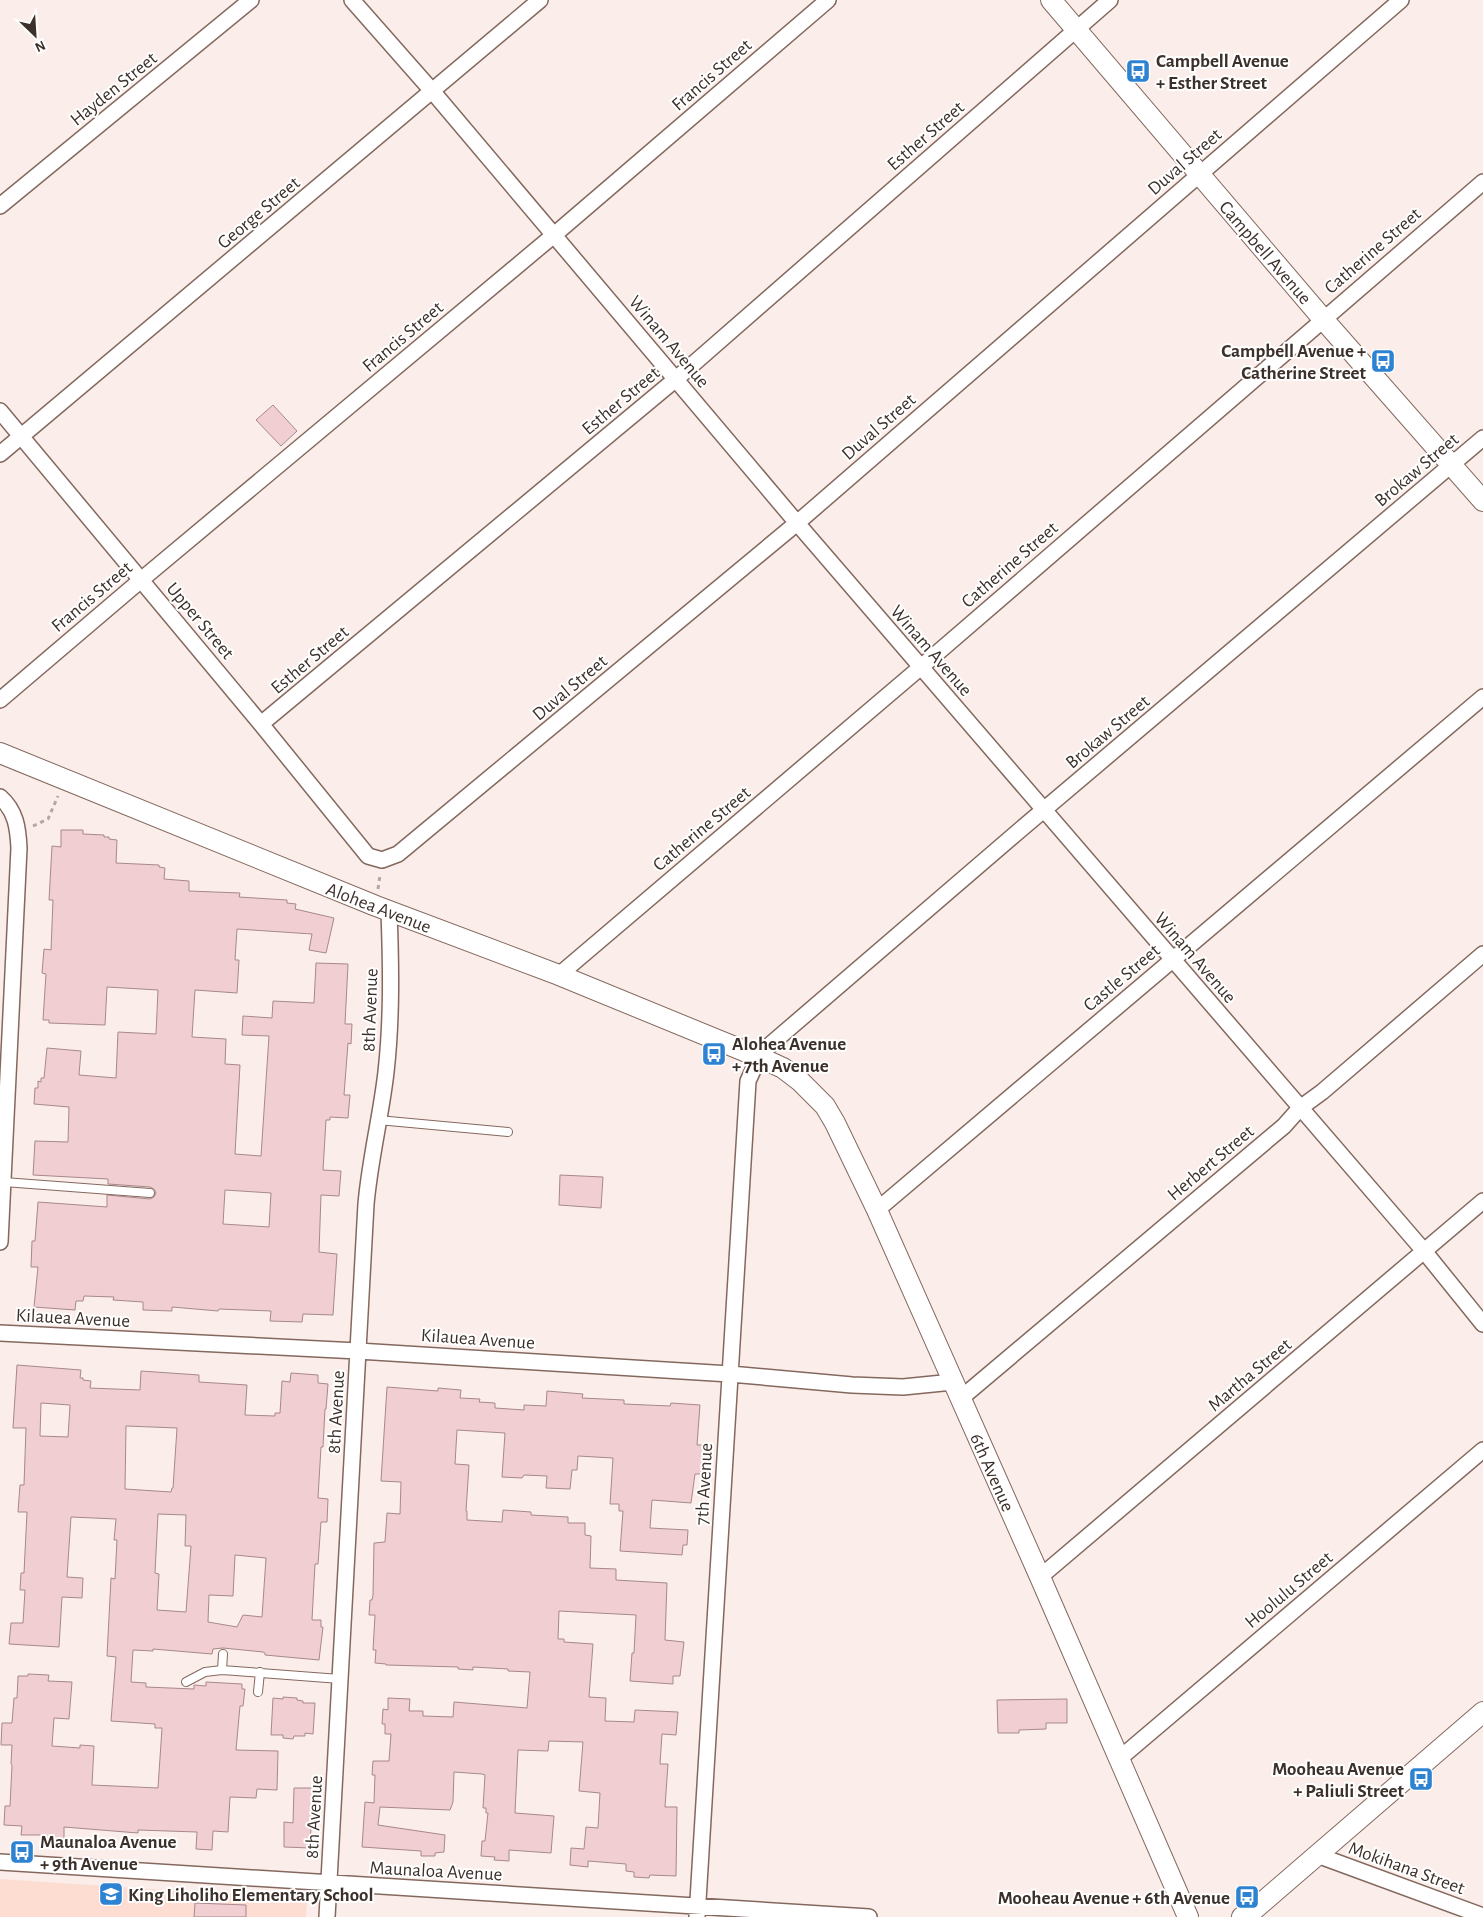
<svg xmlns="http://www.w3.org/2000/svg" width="1483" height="1917" font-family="'Alegreya Sans',sans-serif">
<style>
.built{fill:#fdddd2}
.building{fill:#f0ced1;stroke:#a7888b;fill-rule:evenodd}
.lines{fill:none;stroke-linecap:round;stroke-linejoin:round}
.service-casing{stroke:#84685e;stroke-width:10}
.minor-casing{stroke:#84685e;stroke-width:18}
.tertiary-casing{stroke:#84685e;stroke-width:22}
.path{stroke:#b4a7a3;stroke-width:3;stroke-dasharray:4 4;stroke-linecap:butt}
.service{stroke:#fff;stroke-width:8}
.minor{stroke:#fff;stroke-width:15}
.tertiary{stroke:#fff;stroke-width:20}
.labels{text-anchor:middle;stroke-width:4;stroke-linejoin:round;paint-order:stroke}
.poi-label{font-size:19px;font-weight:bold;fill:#3c302b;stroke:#fff;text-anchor:start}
.street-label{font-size:19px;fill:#3c302b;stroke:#fff}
</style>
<rect width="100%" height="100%" fill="#fbeeea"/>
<!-- built -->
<path class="built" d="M0,1879L307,1899L306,1917H0Z"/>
<!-- building -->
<path class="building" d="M273,405L297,431L281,446L256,420Z
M61,830H83V834L104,835V837H109V839L117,840L116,863L159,865V867L165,868L164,879L189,881V891L240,893L239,897L287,900V903L296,904L295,909L334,918L326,953L309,950L312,934L237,929L235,960H239L237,993L195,990L192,1037L226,1039L225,1064L240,1065L235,1154L261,1156L269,1036L242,1035L243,1016L272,1018L273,1001L314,1003L316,963L348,964L345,1024H352L351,1044L348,1043L344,1095H350L348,1118L330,1117V1120H326L323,1170L341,1171L339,1196L321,1195L319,1252L337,1254L333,1315L303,1314L302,1322L270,1321L271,1311L219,1309L218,1311L172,1307V1311L143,1310V1302L113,1300L114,1297L84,1296L83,1301H76L75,1310L34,1307L38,1267H31L32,1241H35L38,1202L107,1207V1195L150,1199L154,1197L156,1193L154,1189L150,1187L108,1184V1179L33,1175L35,1141L68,1142L69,1107L34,1104L35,1088H38V1081L41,1082V1078H44L47,1048L81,1051L79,1075L116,1078L118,1032L156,1034L158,990L107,987L105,1025L49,1023V1020H43L46,974L42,973L44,949L51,950L53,900H49L52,846L61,847ZM225,1190L271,1193L269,1227L223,1224Z
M560,1175L603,1177L601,1208L559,1205Z
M17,1365L81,1370L80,1378H83V1380L91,1381L90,1388L140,1390L141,1371L199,1375V1382L247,1385L245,1415L275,1416V1413H280L282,1381L290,1382L291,1373L318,1375V1383L328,1384L326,1409H325L323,1447H321L318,1498L328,1499L327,1522H321L318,1564H315L312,1620H321V1627H323L319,1660L265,1655V1653L263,1652L223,1648L213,1649L212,1654L153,1649V1651L133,1650L131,1682L146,1683V1687L194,1689V1685L206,1686V1682L242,1684V1689H245L243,1706H240L236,1750L278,1751L277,1790L257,1789L256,1798L230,1797L228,1832L213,1831L212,1850L196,1849L197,1832L138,1830V1833L64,1827V1839H41V1835H21L22,1826L4,1825L5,1806H10L12,1765L11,1764L12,1745H1L2,1723H12L14,1698H17L18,1676H28V1674L49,1675L48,1681L72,1682L69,1719L54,1718L52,1746L80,1748V1745L94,1746L92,1785L158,1788L162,1728H155V1724L111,1721L116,1657L107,1656L111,1578L115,1579L117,1540H114L116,1519L71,1517L67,1577L83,1578L82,1598L62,1597L59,1647L9,1644L11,1623H23L25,1590H20L21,1573H24L27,1512H18L20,1485H24L26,1428H13ZM41,1403L70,1405L68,1437L40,1436ZM126,1426L177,1428L173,1488H172L171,1492L125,1489ZM158,1514L186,1515L185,1546H191L186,1612L157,1610L159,1574L155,1573ZM235,1555L266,1558L262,1617L243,1615L237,1627L208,1622L209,1595L233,1596Z
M387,1387L438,1391V1388L461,1390L460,1398L480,1399L479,1402L495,1403V1408L524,1410V1405L546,1406L547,1391L583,1394L582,1398L624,1400V1404L670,1406L671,1403L700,1405L697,1445H705L703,1474H695L691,1503L652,1500L650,1528L688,1530L687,1545H683L682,1555L620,1551L623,1511H619V1504H610L613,1458L578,1456L577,1470H572L570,1489L546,1488L547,1476L524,1475L522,1478L502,1477L505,1433L457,1430L455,1464L469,1465L466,1511H467V1520L502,1522L503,1510L531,1512V1515L568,1517V1523H585V1535L591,1536L590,1568L616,1569V1580L667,1583L665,1640L684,1642L680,1676H673V1684L630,1681L632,1653H634L636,1615L559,1611L558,1639H564V1642L593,1644L589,1697L606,1698L605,1721L634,1722L635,1710L678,1712L676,1735L662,1734L660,1764H668L665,1807H677L676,1876L650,1875L649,1878L634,1877V1872L626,1871V1864L588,1861V1867L570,1865L571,1848L584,1849L586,1827L598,1828L600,1793L579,1791L583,1742L549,1741L548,1751L518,1750L515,1813L554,1816L551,1853L509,1850V1861L494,1860L495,1857L481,1856L482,1841H485L488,1813H486V1808H483L485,1775L482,1774L454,1772L453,1802L450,1810L380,1807L378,1825L445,1835L444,1852L435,1853V1856H421V1851L362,1847L365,1802L374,1803L375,1775H372L373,1761H389L391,1734H385V1724H382L383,1709L388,1710V1698L410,1699L409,1711H423V1716L453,1717L454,1702L527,1708L530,1672L508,1671V1669L473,1667V1670L458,1669V1667L386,1665V1664L375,1663L376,1650H373L375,1615H369L370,1600H372L373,1595L374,1543L385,1542L387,1513L400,1514L401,1482L381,1481Z
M283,1697L297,1698V1700L303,1701V1703H315L313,1734L305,1733V1736H294L293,1739L283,1738V1735H271L273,1698L283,1699Z
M1067,1699V1723H1046V1729L1019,1730V1733H998L997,1700Z
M294,1788H314L313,1826H311L310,1848L284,1847V1822L293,1823Z
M195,1903L246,1905V1917H194Z"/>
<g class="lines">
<defs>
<path id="service" d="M378,1120L508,1132
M4,1182L150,1193
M222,1670L223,1654
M186,1682L205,1672L222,1670L340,1679
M258,1692L260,1672"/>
<path id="minor" d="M352,0L433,92L797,523L1424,1251L1483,1324
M0,206L251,0
M0,411L261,724L368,856L382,860L398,854L797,523L1401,0
M0,454L540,0
M0,700L141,580L554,235L828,0
M261,724L676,379L1110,0
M0,797C16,811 18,828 19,848L0,1242
M559,975L921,667L1483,182
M877,1210L1483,697
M0,1333L358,1351L730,1374L852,1385L903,1387L953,1382
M960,1399L1284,1126L1300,1108L1322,1092L1483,954
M1040,1577L1483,1201
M1119,1759L1483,1450
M1317,1855L1483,1916
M0,1862L869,1917
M327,1917L366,1204C370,1159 381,1116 386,1072C392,1018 391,965 389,911
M697,1917L748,1081L759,1057L771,1044L1020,830L1483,438"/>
<path id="tertiary" d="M1051,0L1323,319L1483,501
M0,753L376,906L559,975L759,1057L783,1068L800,1081L825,1106L835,1123L877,1210L1040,1577L1188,1917
M1242,1917L1250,1913L1483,1712"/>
</defs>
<!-- service casing -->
<use href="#service" class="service-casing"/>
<!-- minor casing -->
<use href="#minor" class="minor-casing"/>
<!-- tertiary casing -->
<use href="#tertiary" class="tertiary-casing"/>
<!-- path -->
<path class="path" d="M33,826L48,819L58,796
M378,889L380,875"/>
<!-- service -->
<use href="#service" class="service"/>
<!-- minor -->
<use href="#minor" class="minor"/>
<!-- tertiary -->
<use href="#tertiary" class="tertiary"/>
</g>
<!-- icons -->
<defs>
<symbol id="bus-square" viewBox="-11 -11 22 22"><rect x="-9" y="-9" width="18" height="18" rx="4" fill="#2d82d1" stroke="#fff"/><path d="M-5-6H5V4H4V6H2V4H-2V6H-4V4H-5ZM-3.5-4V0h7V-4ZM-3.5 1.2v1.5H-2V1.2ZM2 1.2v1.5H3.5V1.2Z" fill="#fff"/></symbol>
<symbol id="school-square" viewBox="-11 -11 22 22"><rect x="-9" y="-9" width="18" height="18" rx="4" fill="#2d82d1" stroke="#fff"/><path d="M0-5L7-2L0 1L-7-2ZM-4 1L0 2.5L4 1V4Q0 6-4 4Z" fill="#fff"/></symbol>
</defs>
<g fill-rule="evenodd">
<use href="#bus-square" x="1124" y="57" width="28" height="28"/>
<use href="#bus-square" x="1369" y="347" width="28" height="28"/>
<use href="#bus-square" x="700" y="1040" width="28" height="28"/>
<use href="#bus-square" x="1407" y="1765" width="28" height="28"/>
<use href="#bus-square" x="8" y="1838" width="28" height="28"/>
<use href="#school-square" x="97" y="1880" width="28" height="28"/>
<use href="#bus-square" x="1233" y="1883" width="28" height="28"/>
</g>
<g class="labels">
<!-- poi labels -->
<g class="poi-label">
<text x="1156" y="67">Campbell Avenue<tspan x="1156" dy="22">+ Esther Street</tspan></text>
<text x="1366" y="357" text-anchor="end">Campbell Avenue +<tspan x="1366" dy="22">Catherine Street</tspan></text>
<text x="732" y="1050">Alohea Avenue<tspan x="732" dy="22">+ 7th Avenue</tspan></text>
<text x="1404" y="1775" text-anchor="end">Mooheau Avenue<tspan x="1404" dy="22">+ Paliuli Street</tspan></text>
<text x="40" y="1848">Maunaloa Avenue<tspan x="40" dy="22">+ 9th Avenue</tspan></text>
<text x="128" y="1901">King Liholiho Elementary School</text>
<text x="1230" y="1904" text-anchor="end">Mooheau Avenue + 6th Avenue</text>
</g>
<!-- street labels -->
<g class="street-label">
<text transform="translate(711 74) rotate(-41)" y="7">Francis Street</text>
<text transform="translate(113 88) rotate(-39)" y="7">Hayden Street</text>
<text transform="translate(925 135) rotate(-41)" y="7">Esther Street</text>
<text transform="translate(1184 161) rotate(-41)" y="7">Duval Street</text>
<text transform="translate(258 212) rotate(-40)" y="7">George Street</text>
<text transform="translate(1372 250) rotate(-41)" y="7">Catherine Street</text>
<text transform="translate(1266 252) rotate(49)" y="7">Campbell Avenue</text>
<text transform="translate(402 336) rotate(-40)" y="7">Francis Street</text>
<text transform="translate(670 341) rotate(50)" y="7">Winam Avenue</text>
<text transform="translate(620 400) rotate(-40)" y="7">Esther Street</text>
<text transform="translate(878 426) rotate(-41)" y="7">Duval Street</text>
<text transform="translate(1416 469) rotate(-40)" y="7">Brokaw Street</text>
<text transform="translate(1009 564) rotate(-41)" y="7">Catherine Street</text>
<text transform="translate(91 596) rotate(-40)" y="7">Francis Street</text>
<text transform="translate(201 620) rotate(50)" y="7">Upper Street</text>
<text transform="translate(932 650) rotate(49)" y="7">Winam Avenue</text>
<text transform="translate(309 659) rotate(-40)" y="7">Esther Street</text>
<text transform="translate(569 687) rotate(-40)" y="7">Duval Street</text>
<text transform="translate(1107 731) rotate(-40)" y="7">Brokaw Street</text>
<text transform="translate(701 828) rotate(-40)" y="7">Catherine Street</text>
<text transform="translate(379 907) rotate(21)" y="7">Alohea Avenue</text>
<text transform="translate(1196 957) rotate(49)" y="7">Winam Avenue</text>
<text transform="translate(1121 977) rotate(-40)" y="7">Castle Street</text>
<text transform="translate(369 1010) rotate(-88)" y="7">8th Avenue</text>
<text transform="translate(1210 1162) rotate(-40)" y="7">Herbert Street</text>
<text transform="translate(73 1317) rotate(3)" y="7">Kilauea Avenue</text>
<text transform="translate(478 1338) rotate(4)" y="7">Kilauea Avenue</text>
<text transform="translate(1249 1374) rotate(-40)" y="7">Martha Street</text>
<text transform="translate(335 1412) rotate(-87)" y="7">8th Avenue</text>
<text transform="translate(993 1472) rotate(66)" y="7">6th Avenue</text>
<text transform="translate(703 1484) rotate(-87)" y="7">7th Avenue</text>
<text transform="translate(1288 1589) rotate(-40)" y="7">Hoolulu Street</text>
<text transform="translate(313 1817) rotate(-87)" y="7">8th Avenue</text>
<text transform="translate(1407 1867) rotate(20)" y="7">Mokihana Street</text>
<text transform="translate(436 1870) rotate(3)" y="7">Maunaloa Avenue</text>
</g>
</g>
<!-- north arrow -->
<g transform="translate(35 35) rotate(155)" stroke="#ffffff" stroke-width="4" paint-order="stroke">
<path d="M0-4L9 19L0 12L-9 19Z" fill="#3c302b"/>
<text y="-8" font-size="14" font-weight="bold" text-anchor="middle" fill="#3c302b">N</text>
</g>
</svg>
